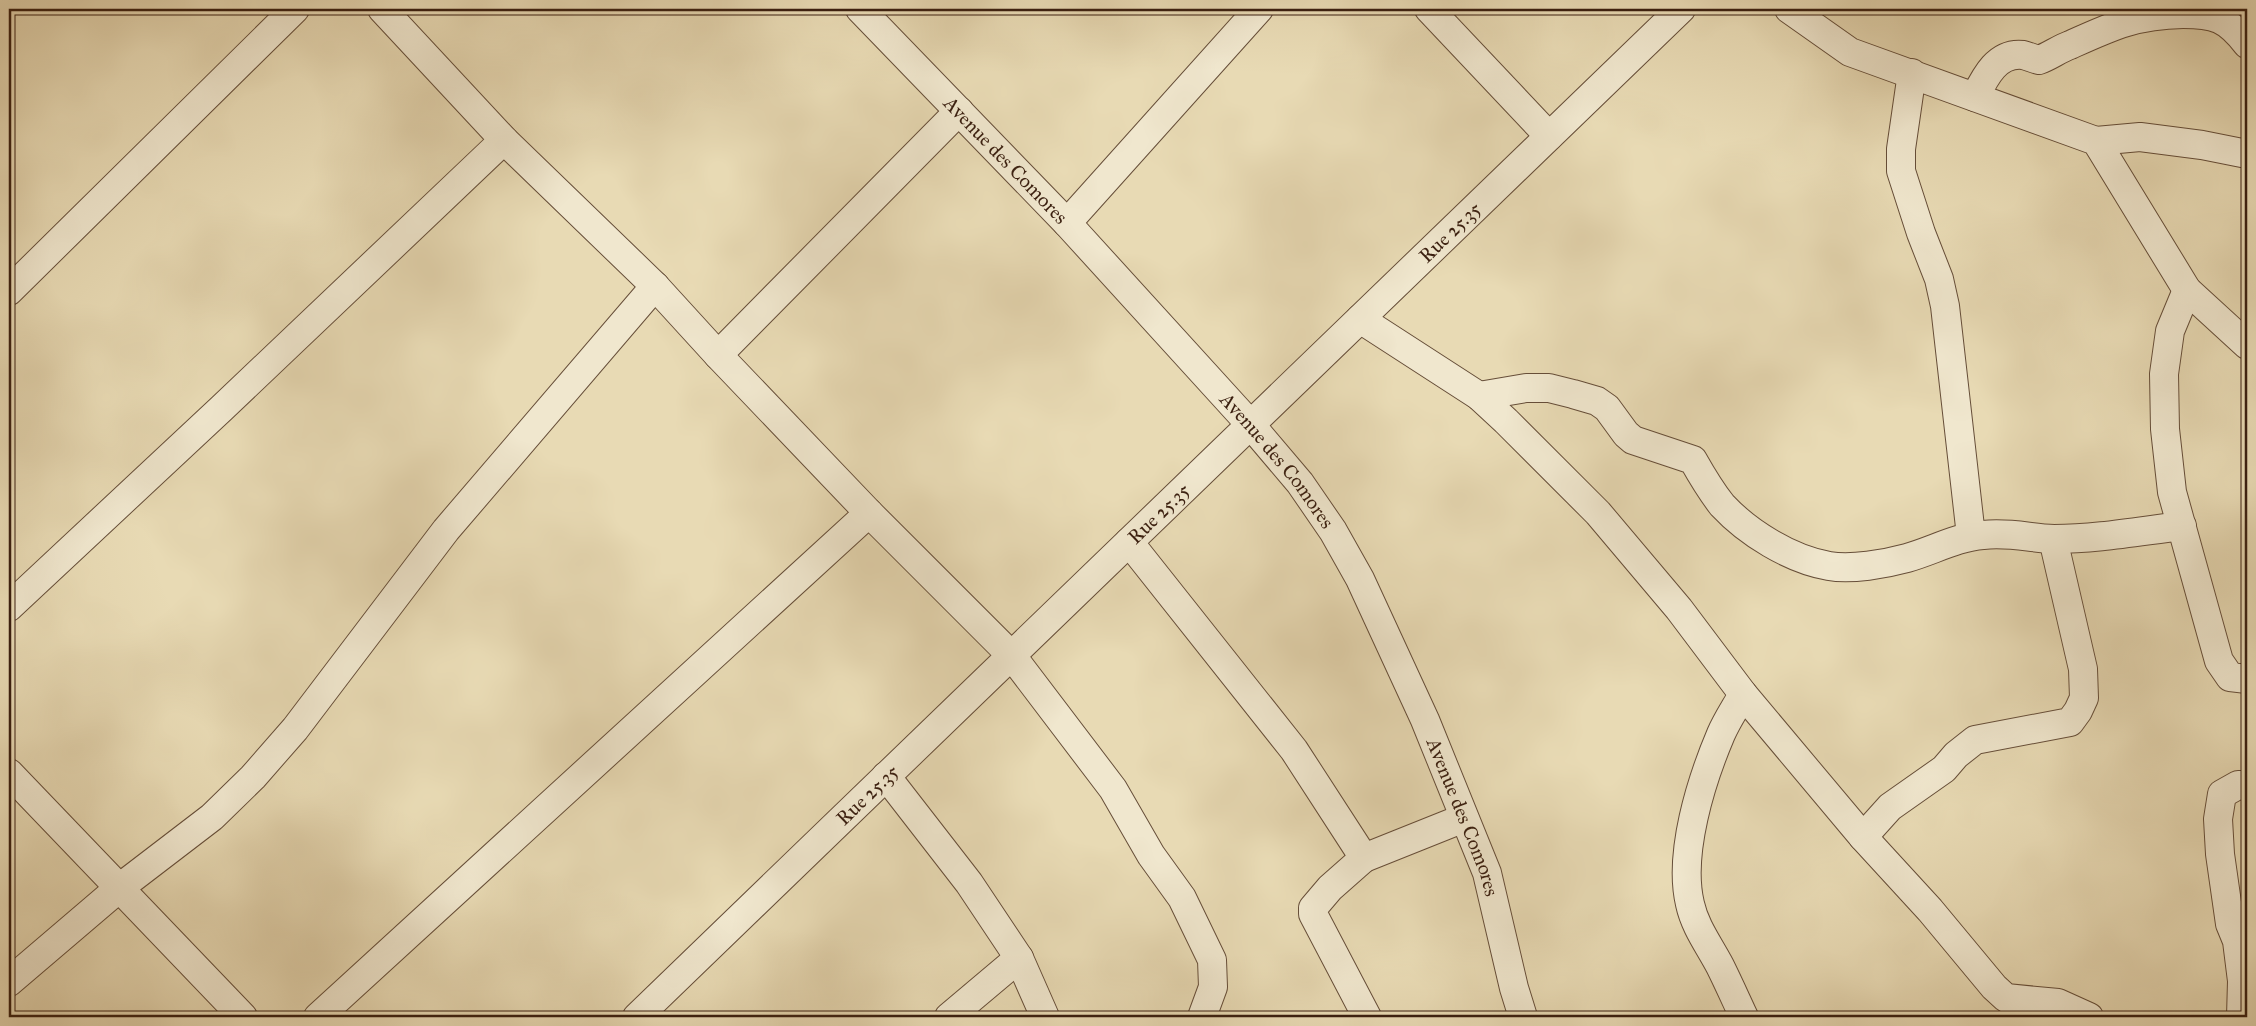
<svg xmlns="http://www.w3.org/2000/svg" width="2256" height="1026" font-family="'IM FELL Great Primer',serif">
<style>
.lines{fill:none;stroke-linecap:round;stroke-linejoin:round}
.minor-casing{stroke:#664e39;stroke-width:30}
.minor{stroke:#f0e7ce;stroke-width:28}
.labels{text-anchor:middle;stroke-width:4;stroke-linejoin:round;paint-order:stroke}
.street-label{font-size:20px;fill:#3a1f10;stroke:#f0e7ce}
</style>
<rect width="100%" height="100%" fill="#e8dab4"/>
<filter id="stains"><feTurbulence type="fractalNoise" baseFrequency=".004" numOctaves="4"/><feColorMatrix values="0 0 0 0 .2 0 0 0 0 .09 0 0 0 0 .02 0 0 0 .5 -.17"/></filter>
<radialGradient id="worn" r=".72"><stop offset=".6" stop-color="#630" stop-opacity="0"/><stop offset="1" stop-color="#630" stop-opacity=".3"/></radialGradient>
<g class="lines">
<defs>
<g id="minor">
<path d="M382,9L504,140L655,286L718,355L869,513L1012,656L1113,789L1151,855L1182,898L1212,960L1213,987L1202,1017"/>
<path id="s1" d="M860,9L1067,223L1250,424L1300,483L1333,531L1360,579L1425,720L1487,873L1514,988L1523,1017"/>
<path d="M1429,9L1549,136"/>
<path d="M1789,9L1850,52L2096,141L2187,290L2247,345"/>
<path d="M1912,73L1901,149V171L1921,233L1939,279L1945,306L1971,536"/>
<path d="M1975,97C1985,77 1997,52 2023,55C2028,56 2034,59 2039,60C2050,56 2059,49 2070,45C2112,26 2135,15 2183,14C2215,14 2227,18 2247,44"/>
<path d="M2096,141L2140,137L2202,145L2247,154"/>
<path d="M1067,223L1259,9"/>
<path d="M2187,290L2170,331L2164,374L2165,429L2172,492L2219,661L2230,677L2247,679"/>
<path d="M9,291L295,9"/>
<path d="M1360,319L1479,396L1506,421L1598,513L1679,609L1743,694L1863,837L1930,910L1994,987L2006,998L2058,1003L2089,1017"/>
<path d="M718,355L959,111"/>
<path d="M1479,396L1526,388H1549L1573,394L1597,401L1607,408L1626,434L1633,440L1693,460C1702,476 1711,491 1722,505C1748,533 1790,559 1829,566C1851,570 1885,564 1907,558C1932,551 1957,537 1983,535C2010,532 2029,538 2054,539C2097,539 2140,531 2182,526"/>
<path d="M1129,542L1294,750L1364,858L1464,818"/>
<path d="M9,607L222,408L504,140"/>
<path d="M1743,694C1736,707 1727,720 1721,734C1701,781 1678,854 1690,904C1695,927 1709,945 1720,966C1728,982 1736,1000 1744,1017"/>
<path d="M9,773L243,1017"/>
<path d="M886,776L969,883L1019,958L1045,1017"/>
<path d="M1863,837L1890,807L1944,769L1956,755L1975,740L2070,722L2078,711L2084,698L2083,669L2053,539"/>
<path d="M1364,858L1330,888L1313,908V914L1367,1017"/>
<path d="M9,982L118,889L212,817L253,777L295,729L446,530L655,286"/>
<path d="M318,1017L869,513"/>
<path id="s2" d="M637,1017L1681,9"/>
<path d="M949,1017L1019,958"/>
<path d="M2241,1017L2242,981L2237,941L2230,924L2220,854L2218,819L2222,794L2238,785H2247"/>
</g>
</defs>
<!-- minor casing -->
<use href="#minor" class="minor-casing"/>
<!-- minor -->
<use href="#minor" class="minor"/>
</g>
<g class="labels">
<!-- street labels -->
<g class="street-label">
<text dy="7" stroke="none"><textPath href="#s1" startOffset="210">Avenue des Comores</textPath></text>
<text dy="7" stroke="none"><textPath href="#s2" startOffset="1130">Rue 25.35</textPath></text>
<text dy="7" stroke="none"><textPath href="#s1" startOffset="615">Avenue des Comores</textPath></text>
<text dy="7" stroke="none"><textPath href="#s2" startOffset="725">Rue 25.35</textPath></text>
<text dy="7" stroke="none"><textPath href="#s2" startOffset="320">Rue 25.35</textPath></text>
<text dy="7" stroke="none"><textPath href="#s1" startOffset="1020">Avenue des Comores</textPath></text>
</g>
</g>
<!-- margin -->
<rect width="2256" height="1026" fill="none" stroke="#e8dab4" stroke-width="30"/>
<rect x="10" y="10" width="2236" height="1006" fill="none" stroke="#3a1f10" stroke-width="2.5"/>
<rect x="15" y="15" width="2226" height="996" fill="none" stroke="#3a1f10"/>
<rect width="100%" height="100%" filter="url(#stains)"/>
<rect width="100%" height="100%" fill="url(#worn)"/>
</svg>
